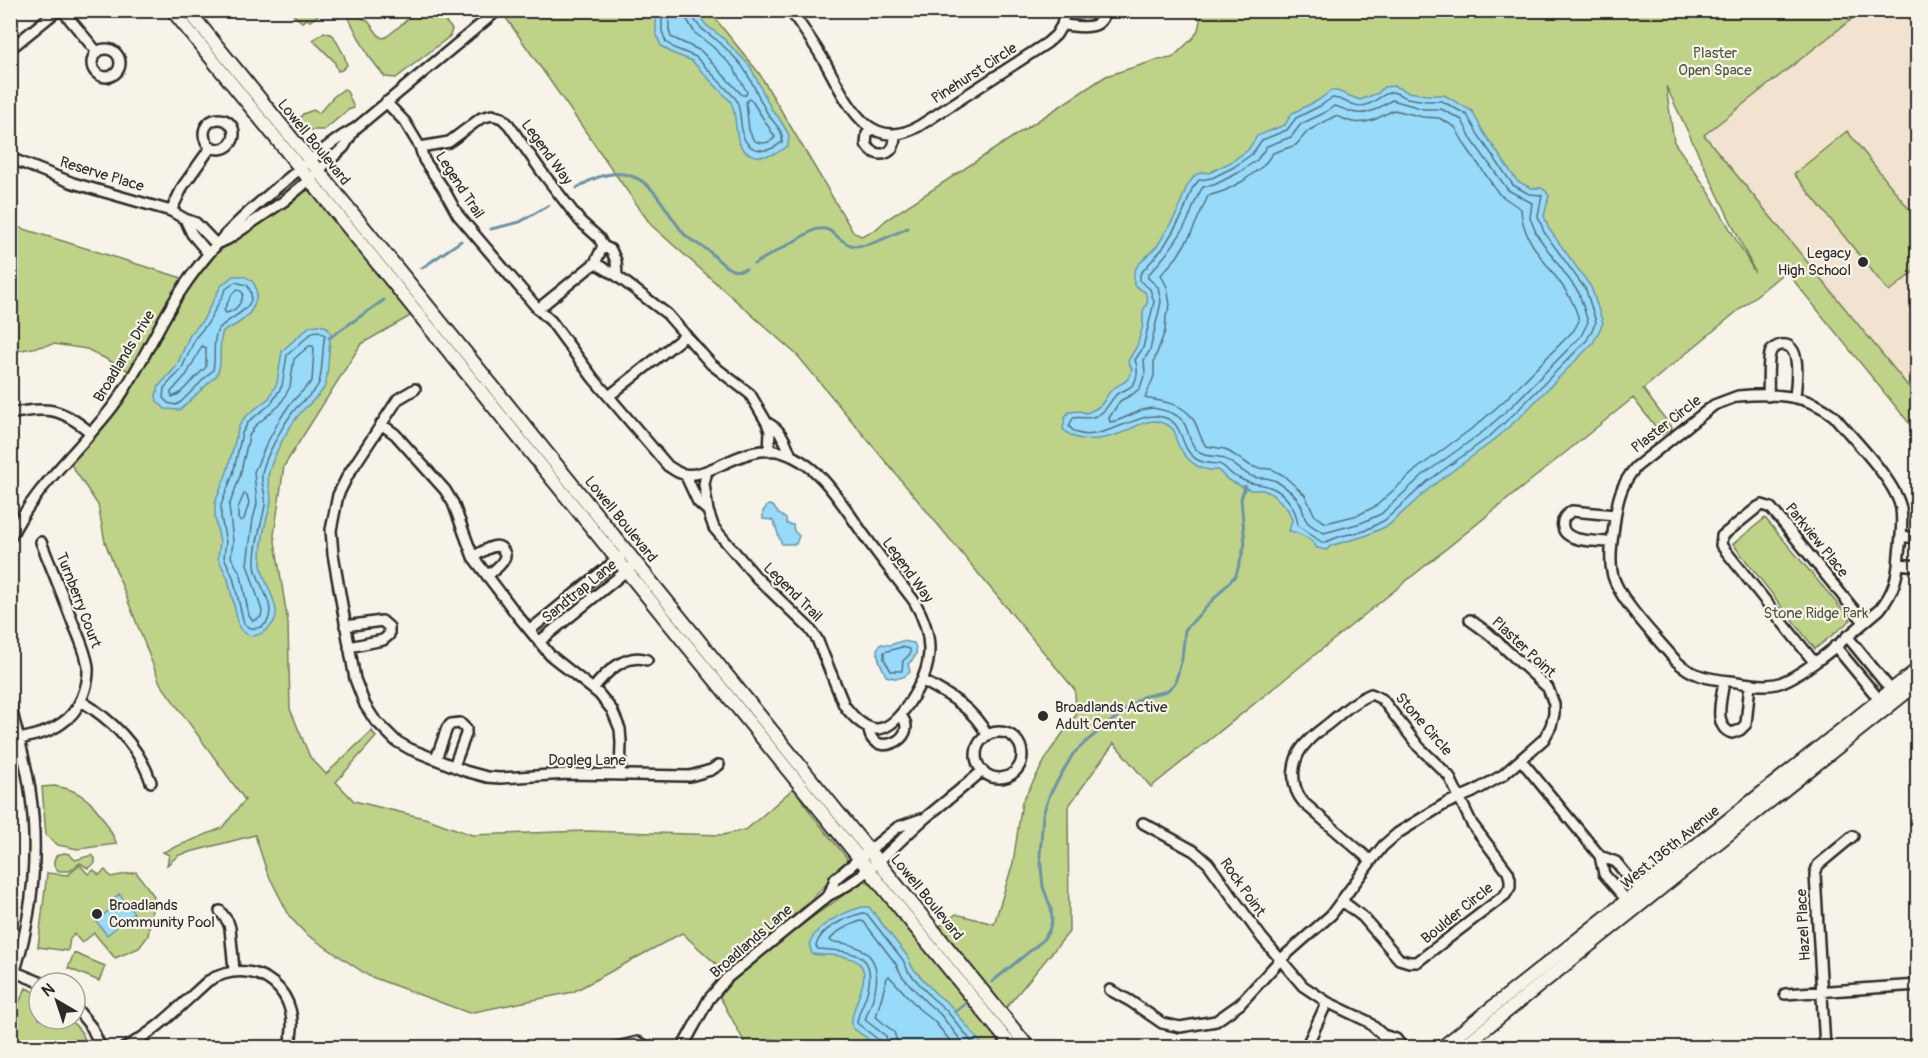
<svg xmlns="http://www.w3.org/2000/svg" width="1928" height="1058" font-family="Pangolin,sans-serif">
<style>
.built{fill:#f2e2d0}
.green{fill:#bed388;stroke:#747f5a;stroke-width:1.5;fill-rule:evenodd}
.water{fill:#97daf9;stroke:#6c94a7;stroke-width:1.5}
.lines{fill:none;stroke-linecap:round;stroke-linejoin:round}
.shore{stroke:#56717d;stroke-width:1.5}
.stream{stroke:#6c94a7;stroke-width:3}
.street-casing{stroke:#2b2b2b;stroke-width:14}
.secondary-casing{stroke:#2b2b2b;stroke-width:16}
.street{stroke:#f7f3e8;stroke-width:9}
.secondary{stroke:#f7f3e8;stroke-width:12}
.poi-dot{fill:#2b2b2b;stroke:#f7f3e8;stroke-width:2}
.labels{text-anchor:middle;stroke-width:4.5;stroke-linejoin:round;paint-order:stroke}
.park-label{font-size:15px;fill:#505542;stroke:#f7f3e8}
.street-label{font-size:15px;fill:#2b2b2b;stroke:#f7f3e8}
.poi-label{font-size:15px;fill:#2b2b2b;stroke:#f7f3e8;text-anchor:start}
</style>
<rect width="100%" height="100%" fill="#f7f3e8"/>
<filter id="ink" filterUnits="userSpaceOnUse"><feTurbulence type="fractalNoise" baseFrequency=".0167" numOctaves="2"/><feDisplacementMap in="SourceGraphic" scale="12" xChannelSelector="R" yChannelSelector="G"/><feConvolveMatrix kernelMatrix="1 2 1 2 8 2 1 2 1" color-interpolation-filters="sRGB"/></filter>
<g filter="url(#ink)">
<!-- built -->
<path class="built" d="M1862,11H1917V390L1914,393L1704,135Z"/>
<!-- green -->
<path class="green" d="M509,10L709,11L759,73L853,232L861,236L875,230L886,220L1106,76L1157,60L1172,58L1194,37L1198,30L1201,16L1198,11H1862L1704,135L1913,392L1917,390V433L1786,271L1643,389L1672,428L1662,435L1633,398L1151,787L1114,743L1068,807L1069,932L1005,1009L940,926L956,914L994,924L1013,863L1022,802L1050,751L1076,715L1075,690L798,356L651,225L504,15ZM1666,86L1754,270V271L1707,189L1674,142Z
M289,11H324L310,21L307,19L302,22Z
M350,11L368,21L380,37L384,38C394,33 413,12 421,10C426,10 431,11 436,11L452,29L450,36L396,78L385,77L368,55L348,17Z
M324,32L333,35L344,55L347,65L342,70L338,71L334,61L313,40Z
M344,89L347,91L354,108L348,110L324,130H306L298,120L303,114L313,110L319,113L333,97Z
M1847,131L1917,219V269L1889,292L1794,174Z
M302,191H311L314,193L412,315L361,344L284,466L274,535L288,623L290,709L310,757L326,774L372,731L376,737L336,782L354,801L428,819L472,835L586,831L723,835L747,829L794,788L812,815L847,858L845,866L793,917L726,973L682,933L573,992L469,1013L369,976L306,934L290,917L267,872L255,835L179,855L167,865L169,855L163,852L222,828L245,800L160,683L105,542L98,505L70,463L125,398L196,275C221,244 245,235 276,212C285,206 293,198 302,191Z
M11,225L182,278L129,371L87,349L54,344L11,352Z
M1765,518L1851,620L1815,649L1733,544Z
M54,786C89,790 103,815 117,844L78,849L58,845L46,835L42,787Z
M64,853L69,854L75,860L92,855L95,858V863L88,868L80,863L70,871H59C53,866 52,861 57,855Z
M80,865L88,874L94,870L99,875L105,870L111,877L136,872L154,896L148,936L139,948L115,958L94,933L82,943L74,934L70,938L68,951L38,947L47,873L68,875Z
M870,881L1006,1047H747L719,995C758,952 815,916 862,882Z
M74,953L105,966L99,981L68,968Z
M26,988L39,994V1019H70L82,1033L88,1047H11V1019Z"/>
<!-- water -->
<path class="water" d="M656,11H696L706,25L722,37L750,66L772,110L779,118L789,135L788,146C778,153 769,158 756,156C729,151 740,119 731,102L692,61L672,53L661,46L656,33Z
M1394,86L1408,92L1427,95H1444L1472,111L1484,133L1517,181L1531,188H1541L1546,191L1549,196L1544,216L1549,229L1591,287L1603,323L1593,343L1520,417L1493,441L1432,486L1389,525L1365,536L1330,546L1327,550L1317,548C1311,538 1300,533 1289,531L1292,520L1288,510L1280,501L1270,493L1263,490H1250L1228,480L1218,470C1197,472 1184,458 1176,440C1175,437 1176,434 1174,431C1172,426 1159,421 1154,421C1142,421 1130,430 1119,434C1101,440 1077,445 1063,429L1065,417L1069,412L1080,411L1086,413C1110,404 1100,399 1114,388C1125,380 1127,385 1132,369L1128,361L1137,346L1143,325V311L1148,301L1145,292L1134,285V272L1138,265L1158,245L1177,213L1187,186L1195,175L1203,172L1209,173L1231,162L1248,150L1257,136L1285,125L1292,113L1317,101L1331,91H1337L1360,100L1378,93L1384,87Z
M233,276C260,273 262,299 248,315C241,323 232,327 223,331C217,346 224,363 216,376L180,410L165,409L157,401L156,395L159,386L176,367L190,335L203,320L221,286Z
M319,325L327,327L331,334C328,347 329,379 324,388C318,397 309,404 302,411C288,427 275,452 269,472C266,481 271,490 271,499C271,507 268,513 266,521C263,533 261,549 261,562C260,583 291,613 267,629C264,632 258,635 254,636C248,636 242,632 239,627L228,579L218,558L220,542L215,518V503L227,472L239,426L245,417L269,398L277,383L282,351L310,326Z
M768,505L773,506L778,513L786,519L787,524L793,525L794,531L799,536L796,544H782C777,536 778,528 772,520L763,519V511Z
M902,641L914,643C919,653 916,657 908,664L910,672C902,680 896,679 886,676C881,663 878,663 877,649L881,644L890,645Z
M119,894L134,913L107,935L96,921L113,907V900Z
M862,907H869L908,957L912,967L935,993L949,1004L984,1047H879L853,1028C845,1009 884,968 849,958C837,954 824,956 812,954C801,930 845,912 862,907Z
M771,1039L781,1040L790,1047H762Z"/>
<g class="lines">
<!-- shore -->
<path class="shore" d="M662,10V31L666,42L674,48L696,57L736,99C745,115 734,148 761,150C770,151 775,147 782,142C784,130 774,124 768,114C757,97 752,76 738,61C732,55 725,47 718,41C707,32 694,27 692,10
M669,10V30L671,37L701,51L742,95H746L747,92L733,67L713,47L695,33L686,18L684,10
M1393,92L1407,98L1426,101H1442L1467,115L1479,136L1513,185L1529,194L1542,195L1538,216L1544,232L1586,290L1596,322L1587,340L1516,412L1489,437L1428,481L1385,520L1364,531L1341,536L1323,543L1298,526C1297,509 1285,491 1267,486C1259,483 1253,485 1245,481C1241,479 1236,477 1233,475C1228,472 1225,465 1218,464C1210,463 1204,464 1196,459C1176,446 1188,418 1155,416C1135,414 1085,451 1069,426L1073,418C1081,416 1087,420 1096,416C1107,411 1108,404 1115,396C1118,391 1122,392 1127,389C1138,384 1139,370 1135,360L1143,348L1154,302L1150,289L1140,281V274L1163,248L1182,216L1192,189L1199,180L1212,178L1234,167L1252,154L1262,140L1287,130L1296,118L1320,106L1332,98C1342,98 1351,106 1361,106C1374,105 1381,93 1393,92Z
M749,99L752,101L775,137C770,144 759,145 753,139L749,130L746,102Z
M1392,100L1424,109H1441L1462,120L1472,140L1508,190L1532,203L1530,218L1537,235L1579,293L1588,322L1581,336L1511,407L1484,431L1423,475L1381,514L1361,523L1324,533C1319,530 1308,525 1306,520C1303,515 1303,508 1300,503C1295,494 1284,486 1276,481C1268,477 1261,479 1254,477C1241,473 1233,461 1222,458C1215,455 1208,458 1200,453C1180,437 1198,417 1158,409C1141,405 1126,421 1110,422L1109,418L1120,401L1133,394L1140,388L1145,373L1144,360L1150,350L1161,302L1158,287L1148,278V275C1164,258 1177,242 1187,222C1193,210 1195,198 1203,187L1214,185L1238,173L1257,160L1267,146L1291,137L1301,124L1324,113L1334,106C1340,107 1345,110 1352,112C1367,117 1380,107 1392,100Z
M1394,110L1423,117L1439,118L1455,127L1465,145L1499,194L1521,209C1522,253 1570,278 1579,321L1574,330L1505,400L1478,424L1418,468L1376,506L1358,515L1326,523L1315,516L1305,495L1283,475L1271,469L1257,468L1251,466L1225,449L1206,446C1199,437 1199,428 1193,419C1182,402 1162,402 1145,398L1154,376V361L1165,331L1166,316L1170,305L1167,287L1161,275L1177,257L1191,234L1208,196L1224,191L1243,181L1263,166L1273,153L1296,145L1308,131L1335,116C1341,117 1347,121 1353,122C1369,125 1381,116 1394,110Z
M235,282L247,285C265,310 222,318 217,332C212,344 216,357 213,370L181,402L176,405L168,403L163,398L164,388L181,370L196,337L208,323L226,289Z
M238,289L243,293C242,303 236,311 226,313L224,310L232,294Z
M318,331L325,335C322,347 323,376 318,385C313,394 303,401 296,408C285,421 265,457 262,473C260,484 267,494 265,505C262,524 254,544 255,564C255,582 274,599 269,617C267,628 252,632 244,624L233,577L224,557L226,542L221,517V505L233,474L242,433L249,421L271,404L282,386L287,355L313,332Z
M202,346L206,348V367L179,394L172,397L171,392L187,374Z
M309,346H313L314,349L312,381L290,404L280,419L267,443L254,472L257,504L253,519L247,564L262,611L261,617L253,621L249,616L241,575L231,557L233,541L229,506L240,476L249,436L255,426L280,405L290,387L294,359Z
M244,494L247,495L249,503L244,519L241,521L238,519V508Z
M902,647L910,649V654L903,661L902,671H891L884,659V652Z
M882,1048L880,1041L857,1023C858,1013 863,1005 866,996C880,951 852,952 818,949L816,946C820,928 847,917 863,913L867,914L903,960L908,971L931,997L945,1009L977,1048
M889,1048L886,1036L865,1020C867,1013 871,1006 873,998C884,962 869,944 832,942L830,940C836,931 849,925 861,921L864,922L896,964L902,976L926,1002L940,1014L967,1048
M899,1048L894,1032L876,1017L887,978L889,976L919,1009L934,1021L956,1048"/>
<!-- stream -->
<path class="stream" d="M577,188C606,169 635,166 658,197C667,209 675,223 685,235C693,243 703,246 711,253C722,263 730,275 746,269
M491,229L520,222L549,205
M754,264L814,230C833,225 833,237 848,244C863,252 893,234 908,228
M422,268L461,241
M329,338L384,300
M992,982L1041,942L1049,931L1052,920L1051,908L1043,887L1040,856L1043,814L1050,794L1073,754L1088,740L1142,697L1167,691L1175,683L1182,659L1185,630L1236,575L1245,544L1241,499L1245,486
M955,1012L965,1004"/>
<defs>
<path id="street" d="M62,10L97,52
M790,10C803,28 815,45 826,64C846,100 868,155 919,126L1047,43L1056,35L1062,25C1079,26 1102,33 1105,10
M1062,25L1065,10
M92 63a14 14 0 1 1 28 0a14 14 0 1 1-28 0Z
M10,49L58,10
M386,102L405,122L420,147L424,160L443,188L458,215L538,309L551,321L593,378L668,466C672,468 676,472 680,473C706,483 743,442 781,452C821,463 844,508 867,539C882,560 898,580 914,601C923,616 929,631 929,649C929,670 921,683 911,700C889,735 870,740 844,705L817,639L809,628L757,578L714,528L708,511L704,484L707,471
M204 134a15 15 0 1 1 30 0a15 15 0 1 1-30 0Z
M871,128L867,134L866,144C876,162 899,154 894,134
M420,147L449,142L481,118L492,115L502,118L509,125L542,172L580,221L599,238L603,246L595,263L538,309
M10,158L73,183L171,211L185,219L196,223L216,244
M171,211L183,186L211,147
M185,219L192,234L208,253
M219,243L228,239L284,201L302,186L344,147L354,130
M603,246L611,250L616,261L617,276
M595,263L617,276L667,314L711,364L750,394L767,423
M415,389L398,399L348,475L338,495L331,530L333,554L355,679L365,705L374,719L396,741L410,749L465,771L487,777L500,778L568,774L690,776L711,770L719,765
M609,396L686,335
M1738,396C1771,393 1808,394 1834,416C1853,439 1896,481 1901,509C1903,523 1901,539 1899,554C1898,576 1894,592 1880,609C1856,629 1803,678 1776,684C1761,687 1745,683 1730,681C1709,679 1692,676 1676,661C1658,639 1617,599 1612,572C1609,557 1612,541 1614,526C1617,502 1620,485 1636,467L1714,405Z
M1768,396C1769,385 1767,364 1770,354C1771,349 1776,346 1781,345C1803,342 1796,384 1795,397
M10,414C47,406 62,408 91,433
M381,424L395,434L445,490L453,503L473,557L518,616L550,655L599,694L612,710L620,729L621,742L620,775
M769,451L770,431L767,423C781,429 786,442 791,456
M685,474L698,502L708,511
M1901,536L1918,538
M10,538C36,485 79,451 114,405C139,371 155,331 178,295C213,241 251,208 301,168C319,153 335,139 356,128L498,10
M1612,542C1599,541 1565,543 1563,527C1561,519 1566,515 1572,511L1615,515
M473,557C481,553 496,540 503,550C505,553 506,556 504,559C501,566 492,572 487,576
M1899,564L1918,566
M345,626L382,621L389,627V635L383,640L349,647
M530,630L620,557
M1847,636L1895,695
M540,641L631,567
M1835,646L1883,704
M1814,662L1721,545L1722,536L1758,507L1762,505L1771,508L1864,622
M923,681C948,694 974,709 987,735
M1724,681C1722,697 1712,727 1732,733L1740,730L1746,724L1750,684
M593,689C604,674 626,652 647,660
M81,701C112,720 139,747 151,782
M10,704C17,733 26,761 30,790C40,857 32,922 10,986
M869,727C869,761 922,739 901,716
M976 755a23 23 0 1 1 46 0a23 23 0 1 1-46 0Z
M10,741C28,737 47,734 62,723C79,712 89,687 88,667C86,652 79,637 73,623C63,596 52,569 41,542
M436,759L447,728L451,724L460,723L466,729V734L454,766
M1521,760L1600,856L1604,874L1631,905
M1143,823L1194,851L1208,863L1262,938L1303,986L1327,1002L1367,1021L1383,1035L1396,1039L1403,1048
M1600,856L1616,862L1643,895
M829,895L835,879L877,844L898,827L921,819
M1342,901L1363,917L1399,959L1409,962H1417L1505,895L1510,887V879L1508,872L1472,824L1449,776L1419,747L1382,699L1371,694C1356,700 1345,710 1333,720C1325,727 1315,733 1308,741C1290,758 1289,786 1304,803L1371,861
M220,911L228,922L230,928L234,970
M15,972L42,983
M1110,990L1130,1001L1162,1023L1180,1027L1216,1021L1240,1004L1280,960L1331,915L1371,861L1383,846L1398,833L1445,804L1473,792L1503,775L1544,739L1551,726L1554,714V704L1548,688L1488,633L1470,620
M1785,994L1918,985
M75,1007L92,1028L101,1048
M1383,1035V1048
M124,1048C156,1032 181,1005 208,981C257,952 307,994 288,1048
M613,1048L638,1042L651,1048
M682,1048L709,999L727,978L829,895C866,879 894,845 924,819C943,803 963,788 982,771
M1305,1048L1310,1039L1327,1002
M1825,1048L1815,874L1818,865L1853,836"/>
<path id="secondary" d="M172,10L1013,1048
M188,10L1029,1048
M1441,1048L1918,669
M1461,1048L1918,683"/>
</defs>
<!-- street casing -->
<use href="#street" class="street-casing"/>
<!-- secondary casing -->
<use href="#secondary" class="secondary-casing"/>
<!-- street -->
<use href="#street" class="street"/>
<!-- secondary -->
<use href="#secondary" class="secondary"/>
</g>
</g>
<!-- markers -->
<g class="poi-dot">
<circle cx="1863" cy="262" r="6"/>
<circle cx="1043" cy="716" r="6"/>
<circle cx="97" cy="914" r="6"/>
</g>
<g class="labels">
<!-- park labels -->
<g class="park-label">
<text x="1715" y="58">Plaster<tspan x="1715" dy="17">Open Space</tspan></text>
<text x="1816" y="618">Stone Ridge Park</text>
</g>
<!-- street labels -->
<g class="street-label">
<text transform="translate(974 73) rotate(-33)" y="5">Pinehurst Circle</text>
<text transform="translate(314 142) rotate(51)" y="5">Lowell Boulevard</text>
<text transform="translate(547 152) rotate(54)" y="5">Legend Way</text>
<text transform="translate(102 174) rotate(17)" y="5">Reserve Place</text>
<text transform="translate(460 185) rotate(57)" y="5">Legend Trail</text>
<text transform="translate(124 356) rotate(-59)" y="5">Broadlands Drive</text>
<text transform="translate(1666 424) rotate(-38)" y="5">Plaster Circle</text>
<text transform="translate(621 519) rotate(51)" y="5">Lowell Boulevard</text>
<text transform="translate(1817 540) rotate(51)" y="5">Parkview Place</text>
<text transform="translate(908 570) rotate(54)" y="5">Legend Way</text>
<text transform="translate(579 591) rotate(-39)" y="5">Sandtrap Lane</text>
<text transform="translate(793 592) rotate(45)" y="5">Legend Trail</text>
<text transform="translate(79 600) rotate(69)" y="5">Turnberry Court</text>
<text transform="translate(1524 647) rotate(43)" y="5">Plaster Point</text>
<text transform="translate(1424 724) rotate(49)" y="5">Stone Circle</text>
<text x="587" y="765">Dogleg Lane</text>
<text transform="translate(1670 847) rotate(-39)" y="5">West 136th Avenue</text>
<text transform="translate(1243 887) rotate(55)" y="5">Rock Point</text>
<text transform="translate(927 897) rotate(51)" y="5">Lowell Boulevard</text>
<text transform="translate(1457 913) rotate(-39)" y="5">Boulder Circle</text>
<text transform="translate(1803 925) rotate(-93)" y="5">Hazel Place</text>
<text transform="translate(751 941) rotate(-41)" y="5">Broadlands Lane</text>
</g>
<!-- poi labels -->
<g class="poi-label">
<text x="1851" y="258" text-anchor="end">Legacy<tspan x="1851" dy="17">High School</tspan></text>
<text x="1055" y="712">Broadlands Active<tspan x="1055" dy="17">Adult Center</tspan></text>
<text x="109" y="910">Broadlands<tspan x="109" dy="17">Community Pool</tspan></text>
</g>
</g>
<!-- margin -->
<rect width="1928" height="1058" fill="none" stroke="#f7f3e8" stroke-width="36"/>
<rect x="18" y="18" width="1892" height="1022" fill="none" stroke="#2b2b2b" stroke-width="2" filter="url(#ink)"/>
<!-- north arrow -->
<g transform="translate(57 1001) rotate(321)"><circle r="28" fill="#f7f3e8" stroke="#a5a39c" stroke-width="1.5"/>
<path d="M0-4.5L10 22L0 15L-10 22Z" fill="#2b2b2b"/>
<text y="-9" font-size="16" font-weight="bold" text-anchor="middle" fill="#2b2b2b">N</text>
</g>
</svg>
